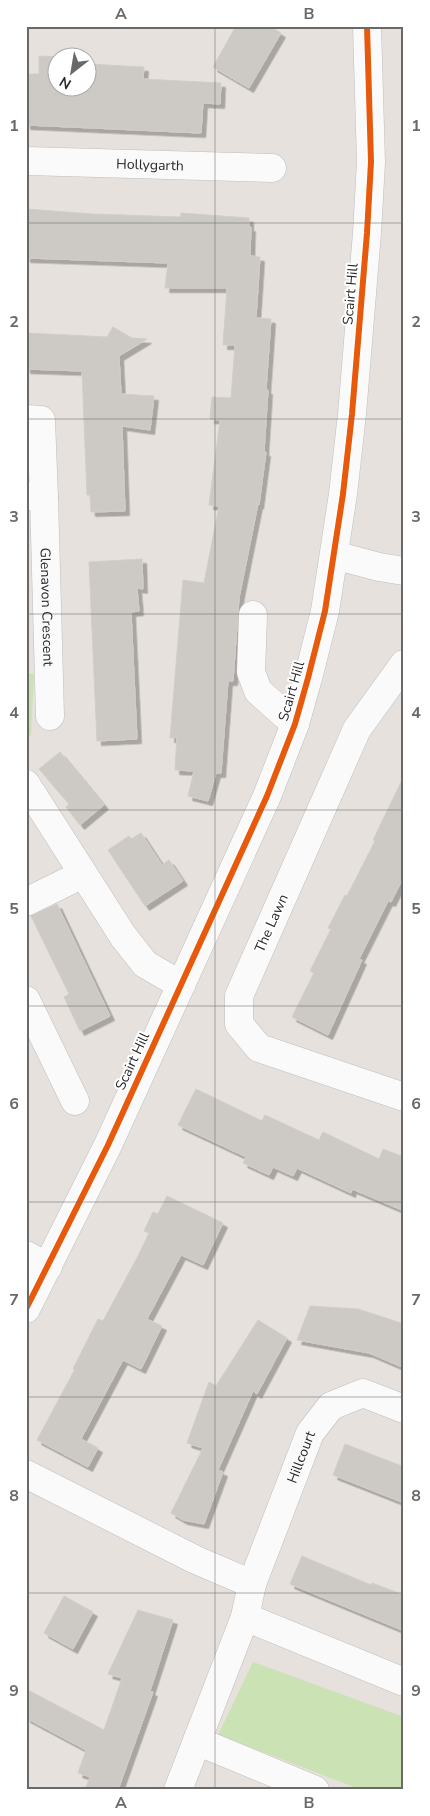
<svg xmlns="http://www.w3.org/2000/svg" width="430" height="1816" font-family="'Nunito Sans',sans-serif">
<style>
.grass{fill:#cbe2b5}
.building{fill:#cdcac6;stroke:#d1cdc9;filter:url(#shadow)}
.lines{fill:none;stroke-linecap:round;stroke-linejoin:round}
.minor-casing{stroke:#bfbebf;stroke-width:29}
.minor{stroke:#fbfafa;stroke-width:28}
.cycleway-casing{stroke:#fff;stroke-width:9}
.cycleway{stroke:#e8590c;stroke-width:6}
.grid{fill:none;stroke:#6a6967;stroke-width:1;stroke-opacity:0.55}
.labels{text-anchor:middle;stroke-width:4;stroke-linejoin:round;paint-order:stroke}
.street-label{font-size:14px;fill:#282828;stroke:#fff}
.neatline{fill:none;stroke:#6a6967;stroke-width:2}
.grid-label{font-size:16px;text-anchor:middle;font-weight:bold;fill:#6a6967}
</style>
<defs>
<filter id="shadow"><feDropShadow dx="4.5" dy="4.5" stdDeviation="0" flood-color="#0004"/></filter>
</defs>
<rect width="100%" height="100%" fill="#e6e1dd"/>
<!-- grass -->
<path class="grass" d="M26,674H34L31,736L26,734Z
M253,1662L404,1717V1790H362L218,1735Z"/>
<!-- building -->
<path class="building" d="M236,26H269L281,33L249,88L213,67Z
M39,56L63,57L58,58V88H88V64L144,67L143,79L221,83L220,104L203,103L201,133L26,125V74H39Z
M26,209L93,214L181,217V213L249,218V228L251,227L250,256L260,257L256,318L271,319L266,390H268L264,452H266L259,505L258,504L239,598L233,681H228L221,773H216L208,801L188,796L194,771L175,770L177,737L170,738L183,580L204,583L219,506L209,505L220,420L210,419L212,397L231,398L235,345H223L227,288H165L168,263L26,258Z
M113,327L132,338L147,339L119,356L121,394L154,396L150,430L122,426L125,511L91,512L90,495H87L82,371L26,369V333L107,337Z
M142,559L143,589L137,588L139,611L131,612L137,739L97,741L89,562Z
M60,752L104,805L80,825L66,807L69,804L39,769Z
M404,776V876L391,902L388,901L359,959L362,960L328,1035L292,1017L314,973L310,971L331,929L328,928L345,895L347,896L375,841L373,840Z
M141,833L162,865L169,860L183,881L145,906L108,850L129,836L131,839Z
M57,904L110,1016L80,1031L64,997L69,994L31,916Z
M196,1089L262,1121L265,1115L319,1140L323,1132L379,1159L383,1149L404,1157V1211L352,1189L351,1193L297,1168L293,1176L273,1167L269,1175L243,1163L246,1157L178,1125Z
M167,1196L223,1223L203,1265L181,1255L147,1319L162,1326L141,1369L123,1360L81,1439L98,1448L88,1467L37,1440L75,1369H73L98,1319L103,1321L138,1256L149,1233L144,1231L153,1212L158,1214Z
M310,1306L358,1309L404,1324V1368L369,1353L297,1340Z
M258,1320L287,1338L257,1394L253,1391L218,1470L223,1472L204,1524L183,1520L171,1513L203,1448L187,1443L209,1382L216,1386Z
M345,1444L404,1467V1503L333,1475Z
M302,1556L371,1585L372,1583L404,1595V1631L290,1584Z
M64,1596L93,1612L73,1649L44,1633Z
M138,1610L173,1620L150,1691L153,1692L118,1790H85L90,1777L78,1773L86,1750L26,1718V1689L104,1730L122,1678L108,1674Z"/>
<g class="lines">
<defs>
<g id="minor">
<path id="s1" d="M26,161L272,168"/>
<path d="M26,419L41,420L44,497"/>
<path id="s2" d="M26,496L44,497L50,716"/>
<path d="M334,555L379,567L404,571"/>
<path d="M253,615L251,672L258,691L295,724"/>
<path d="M404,664L357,729L239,996V1024L259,1048L404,1097"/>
<path d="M26,784L123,936L145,964L181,985"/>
<path d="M26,902L83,874"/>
<path d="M26,1000L75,1101"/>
<path d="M26,1255L48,1267"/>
<path d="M26,1309L108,1145L267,796L295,724L308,678L325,611L343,494L352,414L367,233L371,162L367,26"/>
<path d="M26,1474L196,1560L252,1584L245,1617L178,1790"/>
<path id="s3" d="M252,1584L310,1433L331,1406L363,1393L404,1409"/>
<path d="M245,1617L404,1682"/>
<path d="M197,1741L315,1790"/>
</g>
</defs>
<!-- minor casing -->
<use href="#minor" class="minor-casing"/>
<!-- minor -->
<use href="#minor" class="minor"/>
<defs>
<path id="cycleway" d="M26,1309L108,1145L267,796L295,724L308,678L325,611L343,494L352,414L367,233L371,162L367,26"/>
</defs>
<!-- cycleway casing -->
<use href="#cycleway" class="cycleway-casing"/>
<!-- cycleway -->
<use href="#cycleway" class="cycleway"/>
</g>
<!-- grid -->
<path class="grid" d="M215,26V1790M26,223H404M26,419H404M26,614H404M26,810H404M26,1006H404M26,1202H404M26,1397H404M26,1593H404"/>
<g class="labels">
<!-- street labels -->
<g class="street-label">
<text dy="5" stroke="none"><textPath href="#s1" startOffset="124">Hollygarth</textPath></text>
<text transform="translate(350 294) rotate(-85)" y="5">Scairt Hill</text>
<text dy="5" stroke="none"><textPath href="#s2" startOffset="128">Glenavon Crescent</textPath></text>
<text transform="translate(291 691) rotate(-74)" y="5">Scairt Hill</text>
<text transform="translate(271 923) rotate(-66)" y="5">The Lawn</text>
<text transform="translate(132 1061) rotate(-65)" y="5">Scairt Hill</text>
<text dy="5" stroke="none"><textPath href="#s3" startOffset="136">Hillcourt</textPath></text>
</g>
</g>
<!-- border -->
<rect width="430" height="1816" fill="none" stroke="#ffffff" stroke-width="55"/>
<!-- north arrow -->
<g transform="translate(72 72) rotate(211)"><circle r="24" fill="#ffffff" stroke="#a9a9a9"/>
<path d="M0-4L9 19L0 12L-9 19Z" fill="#6a6967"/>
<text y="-8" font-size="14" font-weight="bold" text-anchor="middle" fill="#282828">N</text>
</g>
<rect x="28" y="28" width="374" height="1760" class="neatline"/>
<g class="grid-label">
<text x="121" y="19">A</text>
<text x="309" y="19">B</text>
<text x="14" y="131">1</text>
<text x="416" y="131">1</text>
<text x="14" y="327">2</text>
<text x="416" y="327">2</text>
<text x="14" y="522">3</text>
<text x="416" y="522">3</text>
<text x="14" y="718">4</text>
<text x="416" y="718">4</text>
<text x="14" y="914">5</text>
<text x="416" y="914">5</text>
<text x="14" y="1109">6</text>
<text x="416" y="1109">6</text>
<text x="14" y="1305">7</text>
<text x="416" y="1305">7</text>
<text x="14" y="1501">8</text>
<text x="416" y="1501">8</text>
<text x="14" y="1696">9</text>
<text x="416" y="1696">9</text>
<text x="121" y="1808">A</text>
<text x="309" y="1808">B</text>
</g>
</svg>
